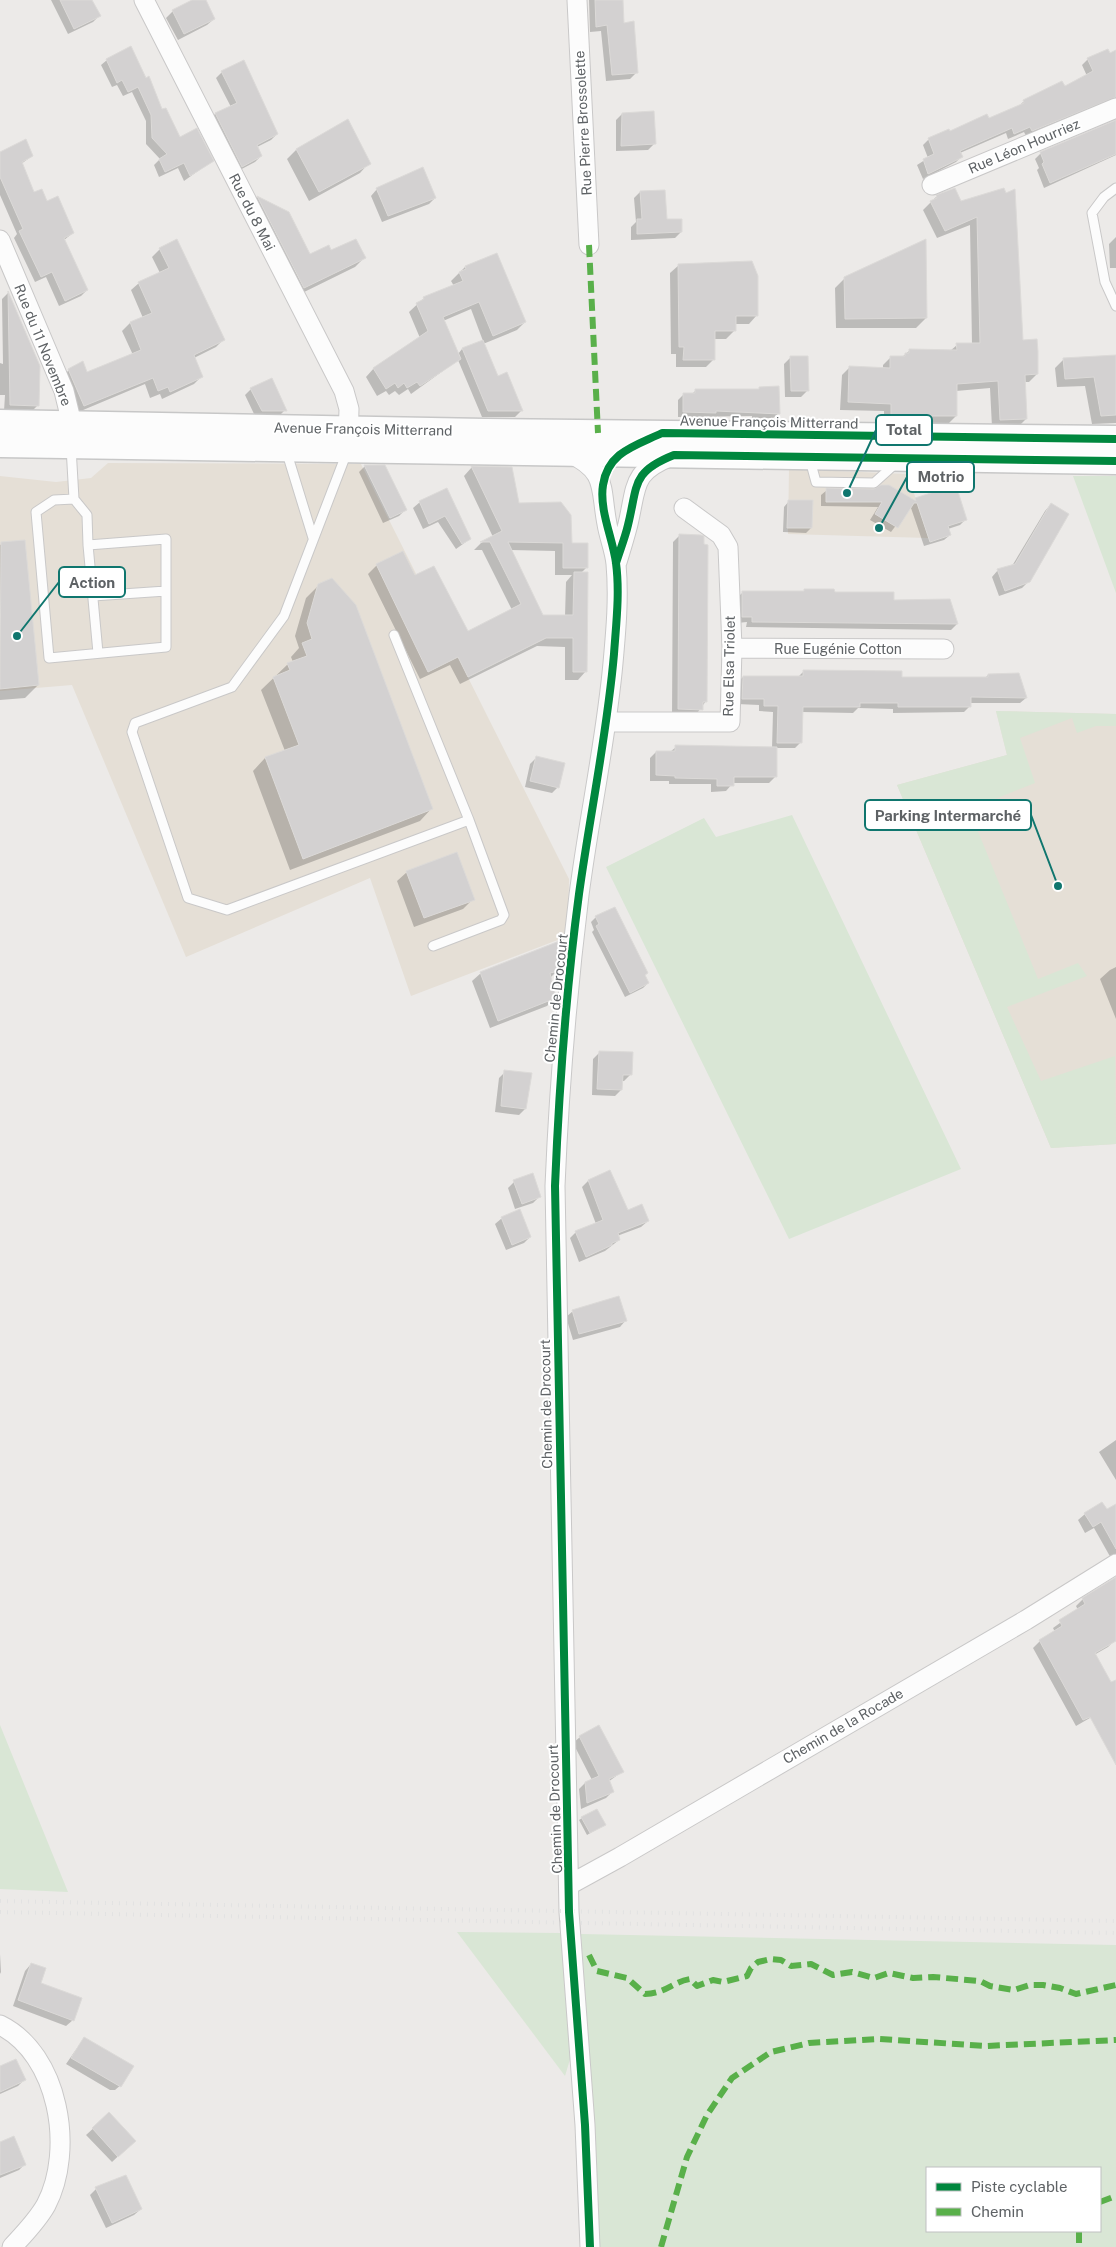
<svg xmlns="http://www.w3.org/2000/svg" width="1116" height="2247" font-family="'Public Sans',sans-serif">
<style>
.commercial{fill:#e5dfd6}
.green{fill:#d9e6d5;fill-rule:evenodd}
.shadow{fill:#0003;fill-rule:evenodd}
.building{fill:#d3d1d1;stroke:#dcdad8}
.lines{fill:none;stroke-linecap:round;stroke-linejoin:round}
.service-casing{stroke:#c9c8c8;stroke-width:11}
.minor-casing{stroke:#c9c8c8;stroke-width:21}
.secondary-casing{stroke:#c7c7c7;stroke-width:29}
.service{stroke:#fcfcfc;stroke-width:9}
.minor{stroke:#fcfcfc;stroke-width:19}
.secondary{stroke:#fcfcfc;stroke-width:26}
.rail{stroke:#e2e2e2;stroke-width:4;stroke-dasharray:1 6;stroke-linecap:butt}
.quiet{stroke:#59b04a;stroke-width:6;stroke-dasharray:12 6;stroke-linecap:butt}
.cycleway-casing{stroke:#fff;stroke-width:11}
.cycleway{stroke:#00873e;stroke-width:8}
.labels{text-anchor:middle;stroke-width:4;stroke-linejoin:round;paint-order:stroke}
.street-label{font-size:14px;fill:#5e6265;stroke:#fff}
.leader{fill:none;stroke:#0f766e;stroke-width:2}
.callout-dot{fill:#0f766e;stroke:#fff;stroke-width:2}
.callout{fill:#fff;stroke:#0f766e;stroke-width:2}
.callout-label{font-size:15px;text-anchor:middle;font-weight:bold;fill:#5e6265}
</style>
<rect width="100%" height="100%" fill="#eceae8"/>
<!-- commercial -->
<path class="commercial" d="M108,463L361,464L569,879L568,936L411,996L370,878L186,957L72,685L0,691V476L56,482L91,478Z
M789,469L908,474L928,538L788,534Z
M996,711L1116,714V1144L1051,1148L897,785L1007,755Z"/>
<!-- green -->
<path class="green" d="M1073,476H1116V593Z
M996,711L1116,714V726H1096L1077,733L1072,718L1020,738L1035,783L990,801L996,815L975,824L1038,979L1078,963L1087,976L1007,1007L1041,1081L1115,1056L1116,1144L1051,1148L897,785L1007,755Z
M792,815L961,1169L789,1239L606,867L704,818L716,837Z
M0,1725L68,1892L0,1889Z
M457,1932L561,1933L571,2056L565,2076Z
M581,1934L1116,1945V2247H598L596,2148ZM927,2168H1100V2231H927Z"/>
<!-- shadow -->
<path class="shadow" d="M51,0H91L99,16L93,22L68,34Z
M194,0H205L214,19L207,25L178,40L166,18L173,11Z
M589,0H621L623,24L636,73L630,79L606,81L601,31L590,32Z
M130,48L162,111L180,139L212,161L184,181L178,168L159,177L154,165L160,159L146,144V121L132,92L123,96L117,85L112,87L101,65L107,60Z
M1116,52V104L1026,136L1024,132L1008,139L1006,133L960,153L962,156L956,162L923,179L917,165L928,158L923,145L929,139L988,119L1018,107L1024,101L1064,88L1087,76L1082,65L1088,59Z
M222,72L277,134L271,140L257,147L261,156L255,162L236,172L209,120L215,114L231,107L216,78Z
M622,114L654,144L648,150L616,151V120Z
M1116,121V155L1044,188L1037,170L1039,168L1035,159L1041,153Z
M296,150L369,163L360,173L309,201L287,159Z
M0,152L32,156L21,164L34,194L47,203L73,233L64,240L87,290L81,296L59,306L46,277L35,282L14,238L17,234L0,195Z
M377,189L435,198L429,204L382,222L371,196Z
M1003,190L1022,342L1037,374L1029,382H1024L1026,419L1018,427H992L990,388L956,391V416L948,424L884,423V411L840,410L842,375L850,367L883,369V365L891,357H902L909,351H950L957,345H972L970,225L937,238L923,210L937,196L961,202Z
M640,192L665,220L681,232L675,238L631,240V227L636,222L634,198Z
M257,197L288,213L310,255L331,252L364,258L355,267L294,297L248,206Z
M1116,237V268H1110L1109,244Z
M160,249L224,339L216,347L194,358L202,376L194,384L162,399L160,394L150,398L145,384L76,413L61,378L69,370L87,374L133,355L122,331L130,323L143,318L131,290L139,283L160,273L152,257Z
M497,254L525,322L517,330L483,344L497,377L521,411L515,417H482L458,360L411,394L408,389L399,395L395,391L389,395L386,391L377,396L366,377L374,368L420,338L409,312L424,298L454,286L451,281L465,267ZM471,309L483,341L462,349L458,354L443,321Z
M679,265L757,315L749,324H735V330L726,339H714V359L706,367H676V354H671L670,273Z
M845,278L926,318L916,328H836L835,288Z
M8,293L39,367L38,405L32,411H4L5,395H0V363L3,364L2,299Z
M1116,356V423L1092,424L1085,386L1057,387L1055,368L1064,359Z
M791,357L807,391L801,397H785L784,364Z
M760,388L779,413L773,418H752V416L678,417V400L683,395H691L696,390L757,391Z
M251,389L285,410L279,416H255L245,395Z
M365,466L405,510L399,516L383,523L359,472Z
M472,467L571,544L587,567L581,573L586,671L578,680H565V647L537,646L460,684L450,665L420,679L368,574L377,565L402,553L414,576L467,633L512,610L482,550H474L481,543L493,537L464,476ZM511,550L555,551V575H572L566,582L565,616H542Z
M447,490L470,539L456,549L438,522L423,529L413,508L420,502Z
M827,490L914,501L916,499L966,519L960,525L948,529L950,535L944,540L924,546L911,508H909L891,532L870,520L878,507L821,506V495Z
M789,501L811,528L806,533L783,532L784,507Z
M1051,504L1029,581L1022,588L999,596L992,577L998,570L1012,566L1045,511Z
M679,536L706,701L695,716L672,715L673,542Z
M2,544L38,685L25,698L0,700V545Z
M319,585L432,808L420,821L290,870L253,771L265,758L285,751L261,690L288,664L293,662L291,657L299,648L295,636L306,598Z
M805,590L893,601L957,624L951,630L746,627L747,622L737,623V598L743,592L802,593Z
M804,671L901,678H985L988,675L1026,698L1020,703H970V706L964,712L893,713V709L858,708L853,713L802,712L801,742L795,748H776L775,777L769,783H733L726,791L711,792V784H669V781H650V758L656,752H670L676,747L772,748L773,712L759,711V705L737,704V683L743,677H798Z
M537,757L558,787L552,793L525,787L530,764Z
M407,872L473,899L463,909L414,927L397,881Z
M596,917L644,975L648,983L643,988L625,997L592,932L594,930L591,922Z
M1116,967V1019L1100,979L1110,970Z
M558,970L550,978L555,998L547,1006L490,1028L472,981L481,973Z
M599,1053L631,1074L624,1081H622L621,1090L615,1096L592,1095L593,1059Z
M505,1072L525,1109L519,1115L495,1112L499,1078Z
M588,1181L627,1212L648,1221L641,1227L617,1236L619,1240L605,1251L579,1262L570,1238L576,1232L596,1224L582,1187Z
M514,1182L540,1196L533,1203L515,1209L508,1188Z
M502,1218L530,1237L524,1243L506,1250L495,1224Z
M573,1311L626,1320L620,1327L573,1340L566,1317Z
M1116,1440V1480L1099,1452Z
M1116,1505V1563L1112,1560L1094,1528L1085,1533L1078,1520L1085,1514L1106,1511Z
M1116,1578L1115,1640L1108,1647L1094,1655L1110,1684L1116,1681V1703L1076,1726L1033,1648L1040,1641L1055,1632L1053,1628L1078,1610L1076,1606L1083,1599Z
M580,1737L623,1771L608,1782L613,1791L606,1798L581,1809L579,1789L585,1783L592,1780L573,1743Z
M582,1818L604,1825L587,1835L579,1820Z
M0,1954L1,1972L0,1974Z
M31,1964L40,1984L73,2020L66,2026L13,2006L25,1971Z
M84,2038L122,2084L115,2090H110L66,2064Z
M0,2067L24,2080L18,2086L0,2094Z
M109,2114L128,2147L112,2162L86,2135Z
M0,2143L25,2164L19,2170L0,2178Z
M96,2189L141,2209L134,2215L106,2228L90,2195Z"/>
<!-- building -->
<path class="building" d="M60,0H92L101,16L74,29Z
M192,0H206L215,19L184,34L172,10Z
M595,0H623L624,23L634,21L638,73L612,75L607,25L596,27Z
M131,46L146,78L149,76L162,109L166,108L180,137L197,128L214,161L190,176L184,163L165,172L159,159L167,154L152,138L151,115L138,87L128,92L122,80L117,83L106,59Z
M1108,49L1110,53L1116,50V97L1032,131L1030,127L1014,134L1012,128L960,151L963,157L928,174L923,159L934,154L928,138L949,129L950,131L987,114L989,118L1024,103L1023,100L1062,81L1065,86L1093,71L1087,58Z
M244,60L278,134L257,145L262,156L242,167L215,113L237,103L221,71Z
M654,111L656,144L621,146L622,113Z
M348,119L371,164L319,192L296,149Z
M1116,120V154L1050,183L1042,164L1044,162L1040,152Z
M26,139L33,156L22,162L34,192L42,189L47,201L58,196L74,233L64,238L88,290L65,301L52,272L41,277L19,231L23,229L0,177V152Z
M423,167L436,198L388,216L376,188Z
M955,188L961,201L1004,188L1006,193L1015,189L1023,340L1037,339L1038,352V374L1025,375L1027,419L1000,420L998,381L957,384V416H891V404L848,402L849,366L890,368V356H905V353H909V349L957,350L956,343H980L977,217L945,231L930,201L937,198L936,195Z
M665,190L667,219H682V232L637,234V219H642L640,191Z
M257,196L289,212L310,254L329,245L331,250L356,239L366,258L304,288Z
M177,239L225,340L194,355L203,377L170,392L168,387L158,391L153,378L84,406L68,369L83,361L87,372L141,350L130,322L152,313L138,282L169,268L159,248Z
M926,239L927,318L845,319L844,277Z
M497,253L526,322L493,336L479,302L443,317L461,359L420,386L417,382L407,388L404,383L398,388L395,383L386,389L373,368L428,331L416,303L424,299L423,297L463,281L459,272L466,269L465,266Z
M752,261L758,276V316H736V331H715V360H683L684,347H679L678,264Z
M8,291L40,366L39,406L10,405Z
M483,340L498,376L507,372L523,411H488L462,348Z
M1116,355V415L1101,416L1094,377L1065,379L1063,358Z
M790,356H808L809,391H791Z
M272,378L287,411H262L250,388Z
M779,386L780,414L716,411V413L683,412V393H695V389H759V387Z
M364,465H385L407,510L390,518Z
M471,466L512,467L519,503L561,502L571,515L572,543H588V568H563V543L508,542L543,615H573L574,572H588L587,672H573V638H546L468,677L458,657L428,672L376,564L403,551L415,575L434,566L468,631L521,604L490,542H480L502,531Z
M881,485H889L916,501L915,498L956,485L967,520L948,526L951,535L930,542L917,503H914L898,528L875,514L882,502H826V488L874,489Z
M447,488L471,539L462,544L445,516L429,524L419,501Z
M788,500H813L812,528H787Z
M1051,503L1069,514L1030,582L1005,591L997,569L1015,564Z
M679,534L701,535L704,536V544L708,545L707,702H703V710L678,709Z
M25,540L39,685L0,689L1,542Z
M332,578L356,605L433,809L303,859L265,757L299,745L273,677L290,670L287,663L307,656L302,643L312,639L307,623L318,584Z
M804,589H834L835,592H894V600L950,599L958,624L752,622V617H742V591H804Z
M803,670L902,671V677H988V674L1019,673L1027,698L971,697V707H898V703H860V707H803L802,743H777L778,706H764V699H742L743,676H803Z
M675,745L777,747V777H734V786H717V779L675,778V776L656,775V751H675Z
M536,756L565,763L559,788L530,781Z
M457,852L475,900L424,918L406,871Z
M615,907L648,973L645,975L649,983L630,993L596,926L599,924L595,916Z
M562,940L559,971L550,973L556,998L498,1021L480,972Z
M599,1051L633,1052L632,1075H623L622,1090L597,1089Z
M504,1070L532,1073L526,1109L501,1106Z
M610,1170L628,1210L642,1204L649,1221L618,1233L620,1240L612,1243V1245L586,1257L575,1231L603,1220L588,1180Z
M533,1173L541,1197L522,1204L513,1180Z
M520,1209L531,1237L512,1245L501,1217Z
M619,1296L627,1321L579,1334L572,1310Z
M1102,1502L1107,1509L1116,1504V1549L1101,1522L1093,1527L1084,1513Z
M1116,1577V1641L1095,1653L1111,1682L1116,1680V1765L1090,1717L1083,1720L1039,1640L1062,1626L1059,1620L1085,1604L1082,1598Z
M599,1725L624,1772L609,1779L614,1792L587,1803L585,1782L599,1776L579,1736Z
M597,1809L606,1825L590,1833L581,1817Z
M31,1963L46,1968L41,1983L82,1998L74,2021L18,2000Z
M84,2037L134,2066L121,2087L71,2058Z
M16,2059L26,2080L0,2092V2066Z
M109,2112L136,2141L118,2157L92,2128Z
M14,2136L26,2165L0,2175V2142Z
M126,2175L142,2209L112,2223L95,2187Z"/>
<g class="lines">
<defs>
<path id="service" d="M1116,188L1104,197L1092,213L1105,282L1116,306
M71,447L74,499L87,515L88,545L166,539V647L49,658L36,512L54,500L74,499
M286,450L313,538
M347,452L284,616L232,687L135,723L132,732L188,898L227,910L469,820L504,915L501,920L433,946
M810,460L816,482L874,483L894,465L893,463
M88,545L98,653
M93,596L166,591
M394,635L469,820"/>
<path id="minor" d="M144,0L344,391L349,409L348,442
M577,0L589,245
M932,185L1116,108
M0,240L64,391L72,424L71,436
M569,453C608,471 600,488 607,524C609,537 615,551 616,564C619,597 616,630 613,663C606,741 589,817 579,895C567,992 559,1089 555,1186L569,1912L585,2125L590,2247
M617,562C621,549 625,536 628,524C637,486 631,472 672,456
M732,648L944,649
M607,722H730L732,648L728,547L721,535L684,508
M569,1885L620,1857L1026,1620L1116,1564
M0,2025C59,2054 75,2150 46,2205C37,2221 24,2234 12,2247"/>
<path id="secondary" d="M0,423L485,432L1116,439
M0,444L1116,461"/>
</defs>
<!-- service casing -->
<use href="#service" class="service-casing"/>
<!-- minor casing -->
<use href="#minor" class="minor-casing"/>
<!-- secondary casing -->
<use href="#secondary" class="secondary-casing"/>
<!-- service -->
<use href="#service" class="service"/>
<!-- minor -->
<use href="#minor" class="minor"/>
<!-- secondary -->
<use href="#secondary" class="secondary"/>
<!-- rail -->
<path class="rail" d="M0,1901L1116,1921
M0,1912L1116,1933"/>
<!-- quiet -->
<path class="quiet" d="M589,245L598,433
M589,1955L597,1971L627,1978L645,1994C667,1993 672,1982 690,1979L697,1986L713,1980L723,1982L747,1976L751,1968L758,1962L771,1959L781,1960L791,1966L811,1964L833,1975L852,1972L874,1978L889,1973L913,1978L933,1977L980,1981L990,1986L1014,1990L1030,1985H1043L1060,1988L1076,1994L1116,1985
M1100,2202L1116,2196
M1079,2231V2247
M661,2247L687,2157L707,2115L732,2078L771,2052L809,2043L879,2039L986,2046L1116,2040"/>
<defs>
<path id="cycleway" d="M616,563C620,550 625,538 628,525C638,485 631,472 674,455L1116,461
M590,2247L585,2125L569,1912L555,1186C559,1089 566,990 579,894C590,814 607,735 614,654C616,625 620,593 616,563C613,539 599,510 603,485C608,452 635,446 662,433L1116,439"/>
</defs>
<!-- cycleway casing -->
<use href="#cycleway" class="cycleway-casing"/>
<!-- cycleway -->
<use href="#cycleway" class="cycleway"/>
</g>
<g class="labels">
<!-- street labels -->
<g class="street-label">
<text transform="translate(583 123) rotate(-93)" y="5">Rue Pierre Brossolette</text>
<text transform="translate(1024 146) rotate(-23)" y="5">Rue Léon Hourriez</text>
<text transform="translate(252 212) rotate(63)" y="5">Rue du 8 Mai</text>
<text transform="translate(43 345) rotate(68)" y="5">Rue du 11 Novembre</text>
<text transform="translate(769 422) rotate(1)" y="5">Avenue François Mitterrand</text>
<text transform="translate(363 429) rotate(1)" y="5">Avenue François Mitterrand</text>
<text x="838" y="654">Rue Eugénie Cotton</text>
<text transform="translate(729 666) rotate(-89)" y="5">Rue Elsa Triolet</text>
<text transform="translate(556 998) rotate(-84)" y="5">Chemin de Drocourt</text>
<text transform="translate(546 1404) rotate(-91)" y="5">Chemin de Drocourt</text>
<text transform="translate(843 1726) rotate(-30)" y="5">Chemin de la Rocade</text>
<text transform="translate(555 1809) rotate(-92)" y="5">Chemin de Drocourt</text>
</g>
</g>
<!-- callouts -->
<path class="leader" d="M847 493L876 430M879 528L907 477M17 636L59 582M1058 886L1031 815"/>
<g class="callout-dot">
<circle cx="847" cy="493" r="5"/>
<circle cx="879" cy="528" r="5"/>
<circle cx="17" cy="636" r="5"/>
<circle cx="1058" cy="886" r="5"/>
</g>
<g class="callout">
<rect x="876" y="415" width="56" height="30" rx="5"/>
<rect x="907" y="462" width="67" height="30" rx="5"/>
<rect x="59" y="567" width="66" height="30" rx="5"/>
<rect x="865" y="800" width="166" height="30" rx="5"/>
</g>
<g class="callout-label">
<text x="904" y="435">Total</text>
<text x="941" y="482">Motrio</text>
<text x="92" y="588">Action</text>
<text x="948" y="821">Parking Intermarché</text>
</g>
<!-- legend -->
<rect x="926" y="2167" width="175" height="65" fill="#ffffff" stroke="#bfc0c1"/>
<rect x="936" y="2183" width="25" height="8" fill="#00873e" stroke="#bfc0c1"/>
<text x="971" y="2192" font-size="15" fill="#5e6265">Piste cyclable</text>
<rect x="936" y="2208" width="25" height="8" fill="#59b04a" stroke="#bfc0c1"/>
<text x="971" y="2217" font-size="15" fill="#5e6265">Chemin</text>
</svg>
